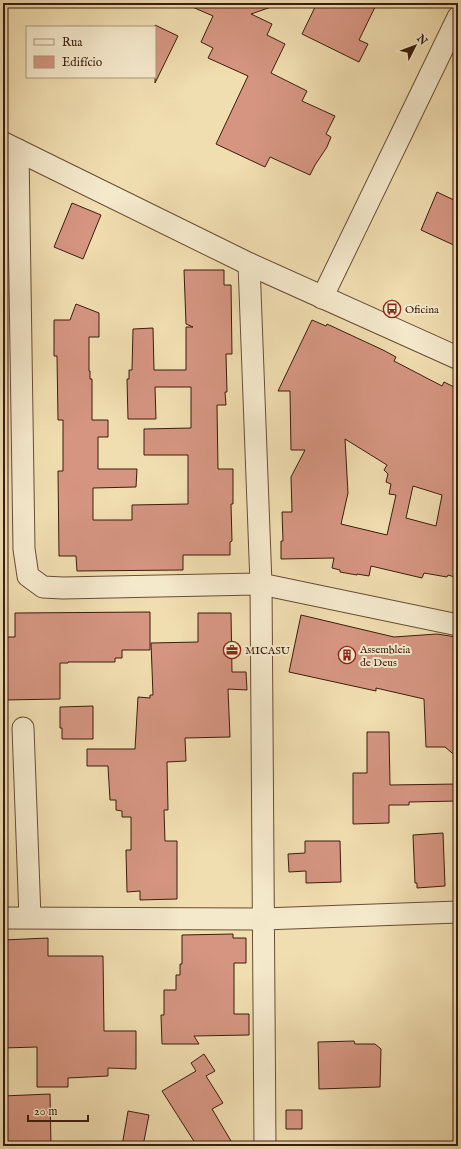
<svg xmlns="http://www.w3.org/2000/svg" width="461" height="1149" font-family="'IM FELL English',serif">
<style>
.building{fill:#d59581;stroke:#3a1d0c;fill-rule:evenodd}
.lines{fill:none;stroke-linecap:round;stroke-linejoin:round}
.minor-casing{stroke:#684d35;stroke-width:23}
.tertiary-casing{stroke:#684d35;stroke-width:24}
.minor{stroke:#f5e9cc;stroke-width:21}
.tertiary{stroke:#f5e9cc;stroke-width:22}
.labels{text-anchor:middle;stroke-width:4;stroke-linejoin:round;paint-order:stroke}
.poi-label{font-size:11px;fill:#3a1d0c;stroke:#f5e9cc;text-anchor:start}
</style>
<rect width="100%" height="100%" fill="#f0ddb0"/>
<filter id="stains"><feTurbulence type="fractalNoise" baseFrequency=".005" numOctaves="4"/><feColorMatrix values="0 0 0 0 .2 0 0 0 0 .09 0 0 0 0 .02 0 0 0 .5 -.17"/></filter>
<radialGradient id="worn" r=".72"><stop offset=".6" stop-color="#630" stop-opacity="0"/><stop offset="1" stop-color="#630" stop-opacity=".3"/></radialGradient>
<!-- building -->
<path class="building" d="M183,3H277V5L251,14L272,24L267,35L285,44L271,73L307,91L302,101L335,116L326,134L331,137L327,147L315,165L310,175L270,157L265,167L216,144L248,76L208,58L213,48L201,42L213,16Z
M317,3H377L359,40L368,44L359,62L302,34Z
M155,25L178,36L155,83Z
M437,192L458,202V247L421,230Z
M72,203L101,215L83,259L54,247Z
M184,270H224V285H231L232,354H226L227,392H225L226,405H217L218,469H233V504H231L232,541L230,542V555H183V570L77,571L76,556H59L58,471H63V420H58L57,356H54V320H70L76,304L99,313V337H89V371H90V379H92V420H108V437H98V469H137L136,487L93,488V520H132V505L188,504V455H144V429L191,428V387H155L156,419H128L127,379H129V370H132L133,329L153,328L154,370H186V327H193L186,324Z
M312,320L326,326L327,324L383,350L396,357L394,361L442,386L444,382L458,389V578L448,575L447,577L424,573L422,578L371,566L369,576L357,574V575L340,572V570L332,568L334,558L281,559V541H283L282,512H292L291,477L305,450H291L290,391H278ZM345,439L387,465L384,470L388,474L386,482L391,484L389,494L396,495L387,535L341,524L348,493ZM413,486L442,495L436,526L406,518Z
M150,612V650H122V658H115V662H68V663H60V699L3,700V637H15V613Z
M198,613H231L232,672H246L247,690L228,689L230,737L185,738L186,761L167,762L168,810H164L165,841H177V899L140,900V891L127,892L126,850H131V817H122V811L116,810V800H110L108,766H87V749H135L138,697L150,698V695H153L151,643L198,642Z
M301,615L394,637L437,634L456,637L458,668V758L445,747H426L424,699L376,688V691L289,672Z
M93,706V739H62V728H60V707Z
M367,732H389L390,785L458,784V801L409,802V805H389V823L353,824V773H367Z
M443,833L445,886L417,888V883H415L413,835Z
M305,841H340L341,882L306,883V871L289,872L288,854L305,853Z
M233,934V938H246V963H234V1014H249V1035L194,1036L199,1044H162L161,1015H164V990H176V975H180V964H182V935Z
M48,938V956H103L104,1031H136V1069L108,1068V1076L68,1078V1087H37V1047L3,1048V940Z
M354,1041L355,1044H375L381,1049L380,1087L319,1089L318,1042Z
M204,1054L215,1071L206,1076L223,1103L212,1109L234,1146H197L162,1091L196,1071L191,1063Z
M50,1094L51,1146H3V1096Z
M286,1110H302V1129H286Z
M128,1111L149,1115L143,1146H122Z"/>
<g class="lines">
<defs>
<path id="minor" d="M18,150L24,549L28,576L43,587L63,588L261,584L458,625
M249,264L261,584L265,1146
M322,298L458,17
M23,728L30,918
M3,918L263,919L458,912"/>
<path id="tertiary" d="M3,143L249,264L458,358"/>
</defs>
<!-- minor casing -->
<use href="#minor" class="minor-casing"/>
<!-- tertiary casing -->
<use href="#tertiary" class="tertiary-casing"/>
<!-- minor -->
<use href="#minor" class="minor"/>
<!-- tertiary -->
<use href="#tertiary" class="tertiary"/>
</g>
<!-- icons -->
<defs>
<symbol id="bus-ring" viewBox="-11 -11 22 22"><circle r="9.5" fill="#f5e9cc" stroke="#8f2418" stroke-width="1.5"/><path d="M-5-6H5V4H4V6H2V4H-2V6H-4V4H-5ZM-3.5-4V0h7V-4ZM-3.5 1.2v1.5H-2V1.2ZM2 1.2v1.5H3.5V1.2Z" fill="#8f2418"/></symbol>
<symbol id="office-ring" viewBox="-11 -11 22 22"><circle r="9.5" fill="#f5e9cc" stroke="#8f2418" stroke-width="1.5"/><path d="M-6-3h4V-5.5h4V-3h4V5H-6ZM-1-4.5V-3h2v-1.5ZM-6 0V1H6V0Z" fill="#8f2418"/></symbol>
<symbol id="building-ring" viewBox="-11 -11 22 22"><circle r="9.5" fill="#f5e9cc" stroke="#8f2418" stroke-width="1.5"/><path d="M-4-6H4V6H1V3H-1V6H-4ZM-2.5-4.3h1.7v1.8h-1.7ZM.8-4.3h1.7v1.8H.8ZM-2.5-1h1.7V.8h-1.7ZM.8-1h1.7V.8H.8Z" fill="#8f2418"/></symbol>
</defs>
<g fill-rule="evenodd">
<use href="#bus-ring" x="382" y="299" width="20" height="20"/>
<use href="#office-ring" x="222" y="640" width="20" height="20"/>
<use href="#building-ring" x="337" y="645" width="20" height="20"/>
</g>
<g class="labels">
<!-- poi labels -->
<g class="poi-label">
<text x="405" y="313">Oficina</text>
<text x="360" y="653">Assembleia<tspan x="360" dy="13">de Deus</tspan></text>
<text x="245" y="654">MICASU</text>
</g>
</g>
<!-- margin -->
<rect width="461" height="1149" fill="none" stroke="#f0ddb0" stroke-width="16"/>
<rect x="4" y="4" width="453" height="1141" fill="none" stroke="#3a1d0c" stroke-width="2"/>
<rect x="8" y="8" width="445" height="1133" fill="none" stroke="#3a1d0c"/>
<!-- legend -->
<rect x="26" y="26" width="130" height="52" fill="#f5e9cc" stroke="#aa977f"/>
<rect x="34" y="39" width="20" height="6" fill="#f5e9cc" stroke="#aa977f"/>
<text x="62" y="46" font-size="12" fill="#3a1d0c">Rua</text>
<rect x="34" y="56" width="20" height="12" fill="#d59581" stroke="#aa977f"/>
<text x="62" y="66" font-size="12" fill="#3a1d0c">Edifício</text>
<!-- north arrow -->
<g transform="translate(415 46) rotate(48)" stroke="#f5e9cc" stroke-width="3" paint-order="stroke">
<path d="M0-3L7 15L0 10L-7 15Z" fill="#3a1d0c"/>
<text y="-6" font-size="11" font-weight="bold" text-anchor="middle" fill="#3a1d0c">N</text>
</g>
<!-- scale -->
<path d="M28 1115v6h60v-6" fill="none" stroke="#3a1d0c" stroke-width="2"/>
<text x="34" y="1115" font-size="12" fill="#3a1d0c" stroke="#f5e9cc" stroke-width="3" paint-order="stroke">20 m</text>
<rect width="100%" height="100%" filter="url(#stains)"/>
<rect width="100%" height="100%" fill="url(#worn)"/>
</svg>
